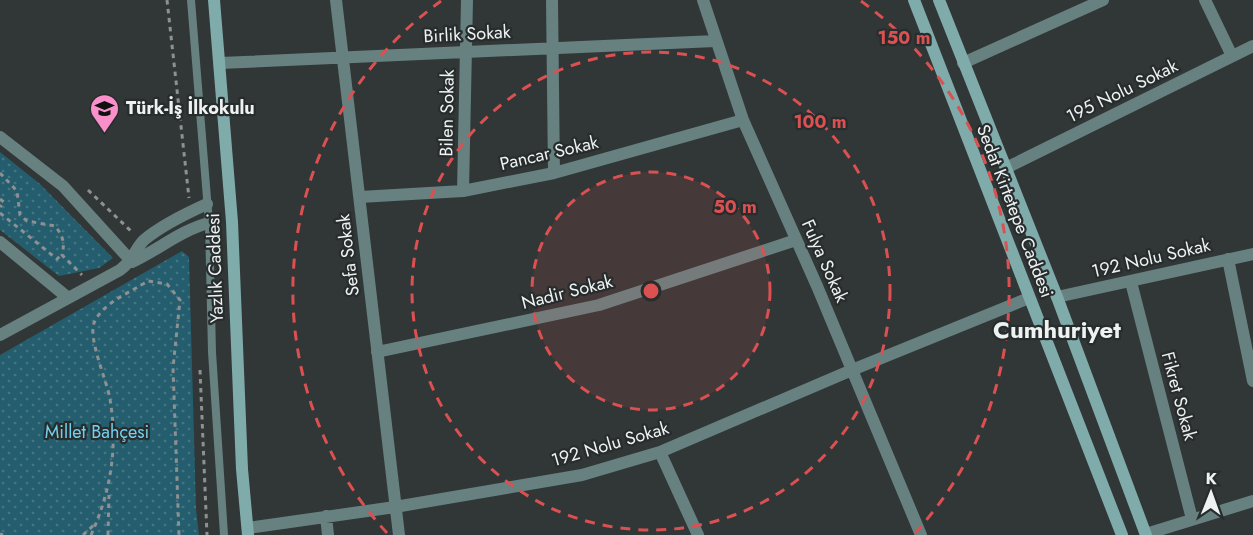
<svg xmlns="http://www.w3.org/2000/svg" width="1253" height="535" font-family="Jost,sans-serif">
<style>
.park{fill:url(#park-dots)}
.lines{fill:none;stroke-linecap:round;stroke-linejoin:round}
.path{stroke:#8d9192;stroke-width:3;stroke-dasharray:4.5 4.5;stroke-linecap:butt}
.lane{stroke:#668180;stroke-width:8}
.street{stroke:#668180;stroke-width:12}
.secondary{stroke:#80abab;stroke-width:12}
.ring{fill:none;stroke:#db5051;stroke-width:3;stroke-dasharray:10 8}
.labels{text-anchor:middle;stroke-width:4.5;stroke-linejoin:round;paint-order:stroke}
.street-label{font-size:18px;fill:#eff2f3;stroke:#272c2d}
.poi-label{font-size:18px;font-weight:bold;fill:#eff2f3;stroke:#272c2d;text-anchor:start}
.park-label{font-size:18px;fill:#73d1ef;stroke:#272c2d}
.district-label{font-size:24px;font-weight:bold;fill:#eff2f3;stroke:#272c2d}
.centre{fill:#db5051;stroke:#272c2d;stroke-width:3}
.ring-label{font-size:18px;text-anchor:middle;font-weight:bold;fill:#db5051;stroke:#272c2d;stroke-width:4.5;stroke-linejoin:round;paint-order:stroke}
</style>
<defs>
<pattern id="park-dots" width="8" height="8" patternUnits="userSpaceOnUse" patternTransform="scale(1.5)"><rect width="8" height="8" fill="#245d6e"/><path d="M2 2h.1M6 6h.1" fill="none" stroke="#447583" stroke-width="1.8" stroke-linecap="round"/></pattern>
</defs>
<rect width="100%" height="100%" fill="#313637"/>
<!-- park -->
<path class="park" d="M0,152L40,184L113,258L99,268L59,276L0,230Z
M182,251L189,257L196,509L199,535H0V355Z"/>
<g class="lines">
<!-- path -->
<path class="path" d="M167,0L189,198
M0,173L17,191L20,215L27,221L55,226C63,236 65,242 62,255L82,275
M88,190L133,233
M0,199L4,202L0,207
M0,213L57,259L61,255
M200,370L207,535
M0,534L3,535
M83,535L96,523
M91,535C111,491 118,447 110,399C107,381 88,339 94,323C102,303 131,292 148,281L167,284L180,300L173,368L179,535
M108,535L109,495"/>
<!-- lane -->
<path class="lane" d="M191,0L209,223L212,352L224,535"/>
<!-- street -->
<path class="street" d="M336,0L399,535
M552,0L554,173
M703,0L743,120L817,286L921,535
M1205,0L1232,56
M220,63L715,41
M963,63L1103,0
M0,137L63,186L132,262C158,250 181,230 209,223
M1006,168L1253,46
M463,191L467,0
M360,197L463,191L554,173L743,120
M0,242L67,297
M1228,259L1253,381
M1131,282L1192,519
M1057,297L1253,254
M0,335L120,270C135,259 134,250 144,240C162,225 187,213 207,204
M377,352L599,305L796,240
M660,452L698,535
M326,516L328,535
M248,528L395,507L582,475L660,452L852,370L1029,298
M1146,534L1253,501"/>
<!-- secondary -->
<path class="secondary" d="M214,0L232,222L242,469L248,535
M914,0L1122,535
M939,0L1057,297L1146,535"/>
</g>
<!-- distance rings -->
<circle cx="651" cy="291" r="119" fill="#db5051" fill-opacity=".12"/>
<g class="ring">
<circle cx="651" cy="291" r="119"/>
<circle cx="651" cy="291" r="239"/>
<path d="M387 533A358 358 0 0 1 441 1M861 1A358 358 0 0 1 915 533"/>
</g>
<!-- icons -->
<defs>
<symbol id="school-pin" viewBox="-11 -11 22 30"><path d="M0 17L-7.5 6A9.5 9.5 0 1 1 7.5 6Z" fill="#f990ca" stroke="#272c2d"/><path d="M0-5L7-2L0 1L-7-2ZM-4 1L0 2.5L4 1V4Q0 6-4 4Z" fill="#111"/></symbol>
</defs>
<g fill-rule="evenodd">
<use href="#school-pin" x="88" y="92" width="33" height="45"/>
</g>
<g class="labels">
<!-- street labels -->
<g class="street-label">
<text transform="translate(467 34) rotate(-3)" y="6">Birlik Sokak</text>
<text transform="translate(1122 91) rotate(-26)" y="6">195 Nolu Sokak</text>
<text transform="translate(447 113) rotate(-89)" y="6">Bilen Sokak</text>
<text transform="translate(549 153) rotate(-13)" y="6">Pancar Sokak</text>
<text transform="translate(1015 211) rotate(69)" y="6">Sedat Kirtetepe Caddesi</text>
<text transform="translate(348 255) rotate(-97)" y="6">Sefa Sokak</text>
<text transform="translate(1151 258) rotate(-13)" y="6">192 Nolu Sokak</text>
<text transform="translate(825 261) rotate(66)" y="6">Fulya Sokak</text>
<text transform="translate(215 268) rotate(-92)" y="6">Yazlık Caddesi</text>
<text transform="translate(567 292) rotate(-14)" y="6">Nadir Sokak</text>
<text transform="translate(1179 396) rotate(75)" y="6">Fikret Sokak</text>
<text transform="translate(610 444) rotate(-16)" y="6">192 Nolu Sokak</text>
</g>
<!-- poi labels -->
<g class="poi-label">
<text x="126" y="114">Türk-İş İlkokulu</text>
</g>
<!-- park labels -->
<g class="park-label">
<text x="97" y="438">Millet Bahçesi</text>
</g>
<!-- district labels -->
<g class="district-label">
<text x="1057" y="338">Cumhuriyet</text>
</g>
</g>
<circle cx="651" cy="291" r="9" class="centre"/>
<g class="ring-label">
<text x="904" y="44">150 m</text>
<text x="820" y="128">100 m</text>
<text x="735" y="213">50 m</text>
</g>
<!-- north arrow -->
<g transform="translate(1211 493) rotate(1)" stroke="#272c2d" stroke-width="4.5" paint-order="stroke">
<path d="M0-4.5L10 22L0 15L-10 22Z" fill="#eff2f3"/>
<text y="-9" font-size="16" font-weight="bold" text-anchor="middle" fill="#eff2f3">K</text>
</g>
</svg>
